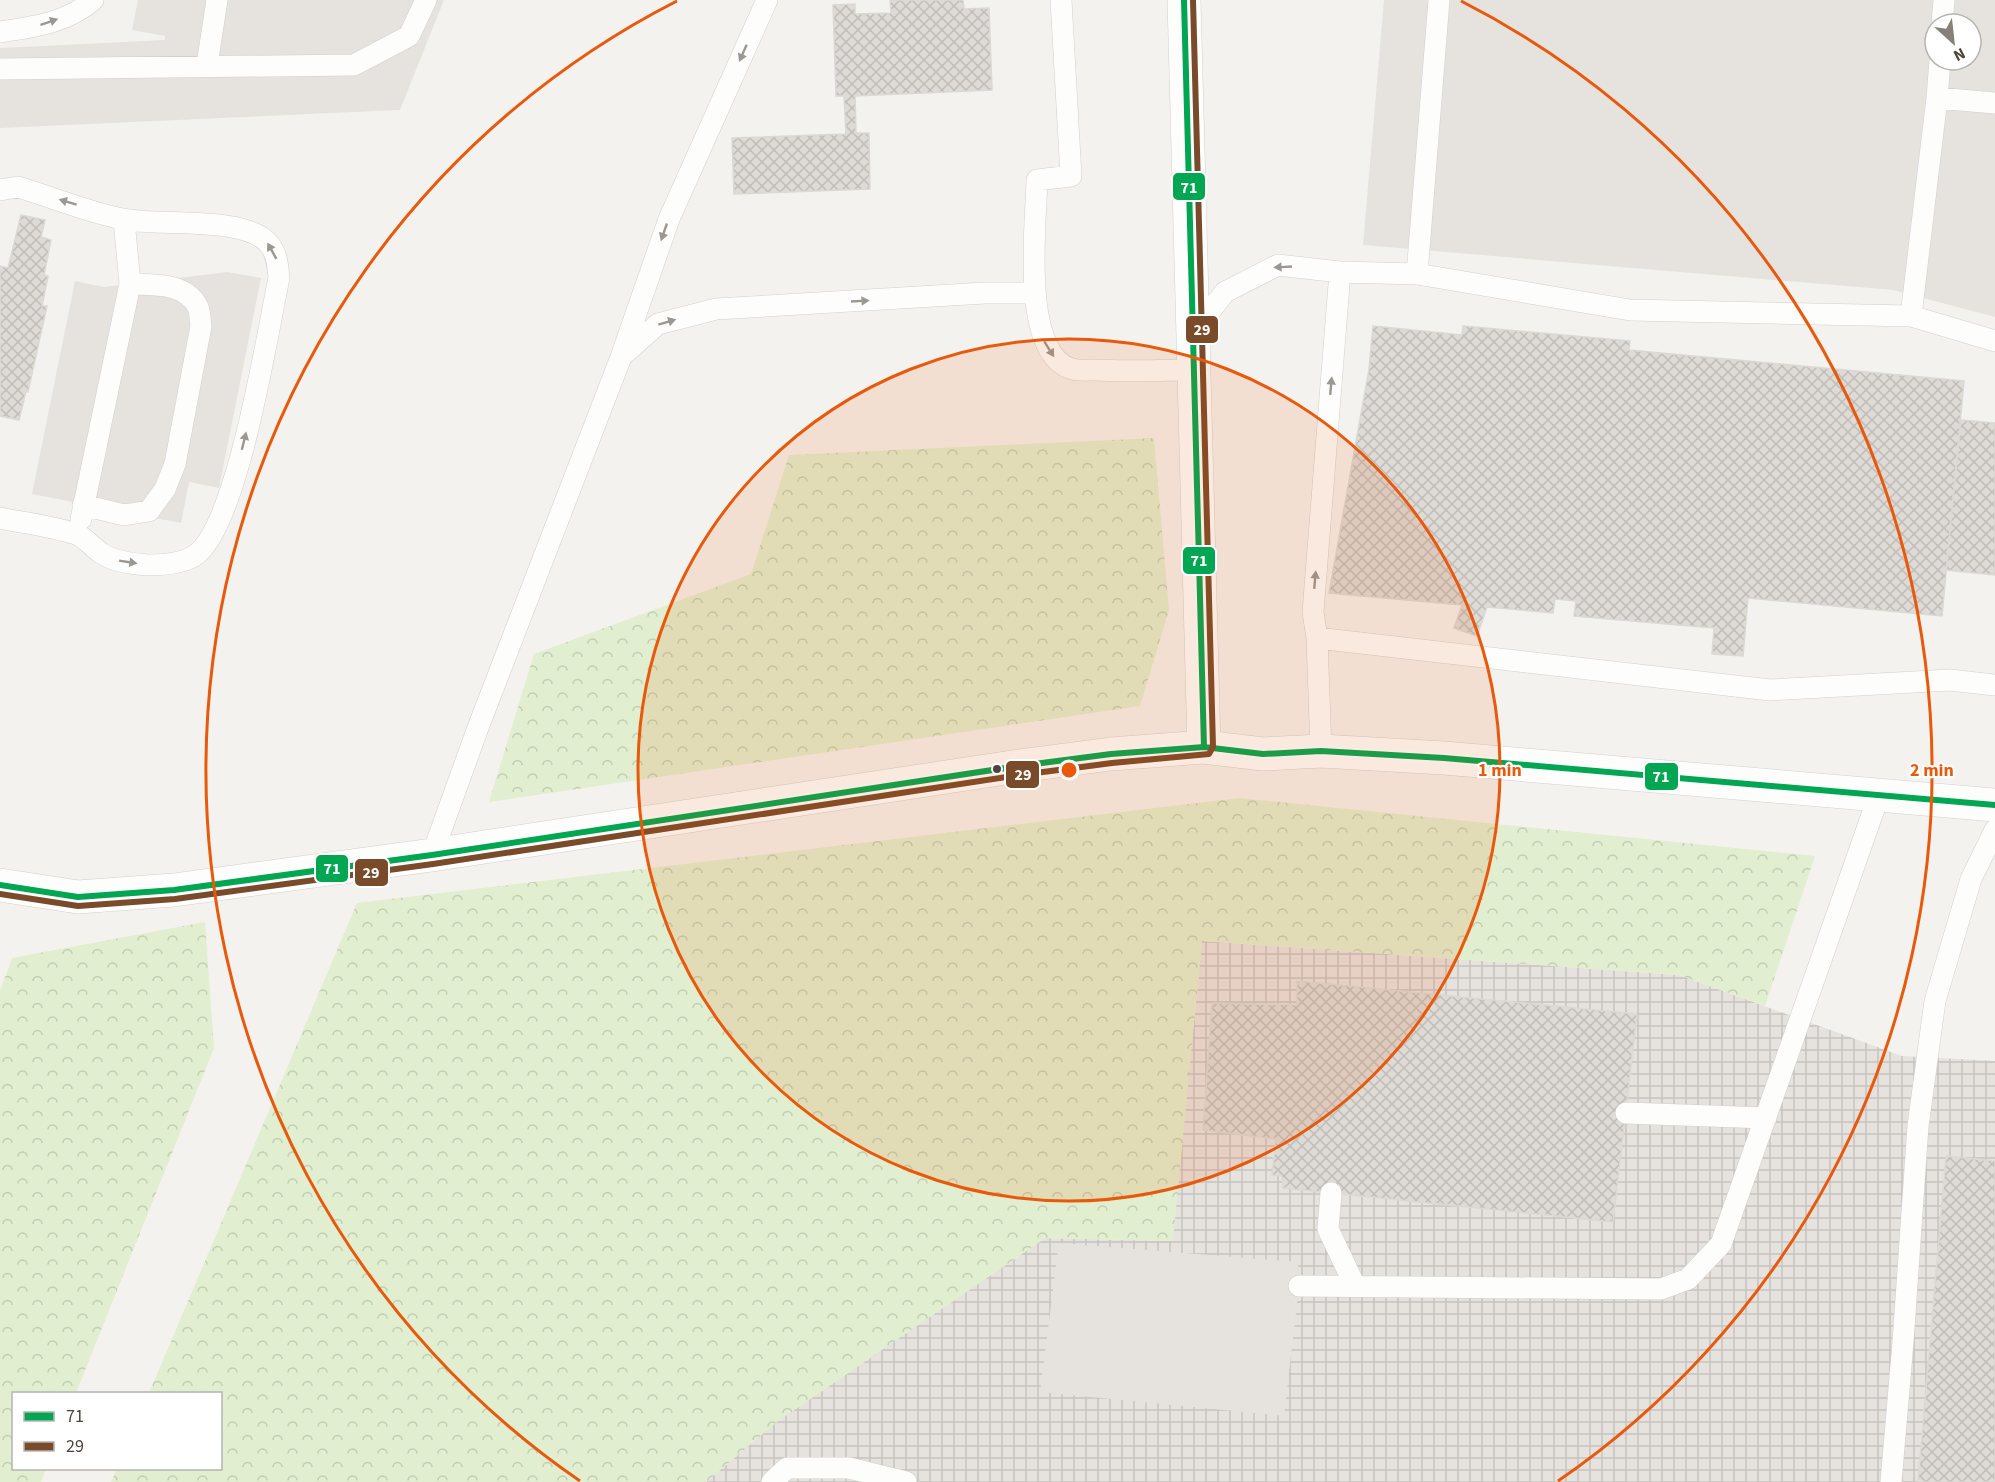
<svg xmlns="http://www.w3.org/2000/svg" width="1995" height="1482" font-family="'Source Sans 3',sans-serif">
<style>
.industrial{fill:url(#industrial-grid)}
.forest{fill:url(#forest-crowns)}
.parking{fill:#e6e3df;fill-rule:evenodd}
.building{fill:url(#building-cross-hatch);stroke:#dcd9d4;stroke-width:1.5}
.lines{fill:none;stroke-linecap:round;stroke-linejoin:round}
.service-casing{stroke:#d2d0cb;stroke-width:22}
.tertiary-casing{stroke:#d2d0cb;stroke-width:34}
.service{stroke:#fdfdfc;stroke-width:21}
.tertiary{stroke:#fdfdfc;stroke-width:33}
.bus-1-casing{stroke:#fff;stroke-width:10}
.bus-2-casing{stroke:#fff;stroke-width:10}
.bus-1{stroke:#00a651;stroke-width:6}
.bus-2{stroke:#7a4b2a;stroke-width:6}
.oneway{fill:#9b9791}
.ring{fill:none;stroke:#e8590c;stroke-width:3}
.bus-dot{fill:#4b4439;stroke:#fff;stroke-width:2}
.centre{fill:#e8590c;stroke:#fff;stroke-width:3}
.ring-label{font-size:18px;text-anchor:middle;font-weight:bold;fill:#e8590c;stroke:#fff;stroke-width:4.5;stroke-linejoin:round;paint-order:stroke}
.line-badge{stroke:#fff;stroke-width:2}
.badge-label{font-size:16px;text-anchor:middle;font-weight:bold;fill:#fff}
</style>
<defs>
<pattern id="industrial-grid" width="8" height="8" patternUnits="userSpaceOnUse" patternTransform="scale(1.5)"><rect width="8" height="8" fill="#e6e2de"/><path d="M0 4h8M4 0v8" fill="none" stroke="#c7c3bf"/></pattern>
<pattern id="forest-crowns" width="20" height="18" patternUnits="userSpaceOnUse" patternTransform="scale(1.5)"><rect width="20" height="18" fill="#e1eecf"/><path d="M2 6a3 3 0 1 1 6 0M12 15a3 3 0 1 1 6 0" fill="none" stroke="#c3cdb2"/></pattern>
<pattern id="building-cross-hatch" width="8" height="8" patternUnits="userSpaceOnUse" patternTransform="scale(1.5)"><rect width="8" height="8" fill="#dedbd6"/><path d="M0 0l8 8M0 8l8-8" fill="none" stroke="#c0bdb8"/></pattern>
</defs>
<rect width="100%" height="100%" fill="#f4f2ee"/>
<!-- industrial -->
<path class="industrial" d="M1202,941L1679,975L1902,1056L1995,1061V1482H706L776,1422L1045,1238L1172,1241Z"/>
<!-- forest -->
<path class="forest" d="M1154,438L1169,610L1140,706L489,802L534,654L751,574L789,455Z
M1239,798L1815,856L1765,1006L1679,975L1202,941L1173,1241L1045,1238L777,1422L706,1482H111L117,1469L220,1468V1394L149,1393L357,903Z
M205,922L214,1048L76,1393L14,1394V1468L46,1469L41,1482H0V991L12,958Z"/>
<!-- parking -->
<path class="parking" d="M138,0H444L400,110L0,128V48L165,40V36L132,30Z
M1384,0H1995V317L1893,290L1363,245ZM1935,24H1971V60H1935Z
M227,272L261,278L219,488L189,482L181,523L32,494L75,281L104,287Z
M1059,1243L1298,1262L1299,1286L1284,1416L1040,1392Z"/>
<!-- building -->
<path class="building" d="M890,0H963L964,9L989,8L992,90L855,96L856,133H869L870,189L734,194L732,138L846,134L844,96H836L833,5L855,4V14L891,13Z
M21,215L45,220L41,237L51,240L44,275L48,276L42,306H47L28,392L26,391L19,420L0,416V266L8,268Z
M1373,326L1462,335L1463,326L1630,341L1629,350L1964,381L1942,616L1748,598L1743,656L1712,654L1714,628L1574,616L1576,601L1555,599L1553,613L1487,607L1477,636L1454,628L1462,605L1329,593L1369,369Z
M1961,420L1995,423V575L1946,570Z
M1297,981L1637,1014L1613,1222L1283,1188L1282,1176L1272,1175L1276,1139L1203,1130L1212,1003L1297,1005Z
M1946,1156L1995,1161V1482H1918Z"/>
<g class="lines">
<defs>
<path id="service" d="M1061,0L1071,176L1037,180C1036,223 1020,354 1072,369C1079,371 1088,370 1095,370C1127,372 1160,370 1192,370
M1942,24L1944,0
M0,32C33,27 67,23 93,0
M1940,60L1937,98L1911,316L1995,341
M207,65L217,0
M0,69L354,65L409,36L426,0
M1937,98L1995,103
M0,190L18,187C52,197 87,212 123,219C159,227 245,215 269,244C277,253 278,267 279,278C267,335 238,521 197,554C184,564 163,565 148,565C133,564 114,562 101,553C92,547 85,537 76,534C51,526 25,523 0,518
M1417,274L1630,310L1911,316
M1192,334L1225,292L1278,265L1340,272L1417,274L1439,0
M623,355L658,324L716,309L985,293H1034
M83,505L124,515L149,511L165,489L175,464L201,326C200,320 200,312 198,307C185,282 154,285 130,284
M81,519L130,284L124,220
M1317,638L1770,690L1950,680L1995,685
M1321,751L1317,638L1313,612L1340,272
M432,855L479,725L621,357L669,219L767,0
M1626,1113L1766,1118
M1331,1193L1328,1229L1355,1286
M1299,1286L1661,1289L1688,1279L1721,1244L1879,795
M772,1482L787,1468H849L906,1482
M1891,1482L1903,1342L1918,1126L1935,1001L1971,879L1995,830"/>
<path id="tertiary" d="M1184,0L1204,747
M0,885L78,897L174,890L432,855L1019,766L1111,754L1204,747L1263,754L1321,751L1444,758L1995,805"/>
</defs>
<!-- service casing -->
<use href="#service" class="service-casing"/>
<!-- tertiary casing -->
<use href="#tertiary" class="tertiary-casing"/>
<!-- service -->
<use href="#service" class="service"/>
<!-- tertiary -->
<use href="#tertiary" class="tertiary"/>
<defs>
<path id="bus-1" d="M1184,0L1204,747
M0,885L78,897L174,890L432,855L1019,766L1111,754L1204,747L1263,754L1321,751L1444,758L1995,805"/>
<path id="bus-2" d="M0,894L78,906L175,899L433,864L1020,775L1112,763L1209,754L1213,747L1193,0"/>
</defs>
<!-- bus-1 casing -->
<use href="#bus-1" class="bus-1-casing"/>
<!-- bus-2 casing -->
<use href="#bus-2" class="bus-2-casing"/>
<!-- bus-1 -->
<use href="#bus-1" class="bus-1"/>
<!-- bus-2 -->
<use href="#bus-2" class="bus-2"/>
</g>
<!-- one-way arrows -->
<defs><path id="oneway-solid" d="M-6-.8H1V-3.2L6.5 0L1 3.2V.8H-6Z" transform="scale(1.5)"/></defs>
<g class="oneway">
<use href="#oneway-solid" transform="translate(49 22) rotate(-19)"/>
<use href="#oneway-solid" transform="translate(743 53) rotate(114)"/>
<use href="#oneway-solid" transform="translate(68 202) rotate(-163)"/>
<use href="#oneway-solid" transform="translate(664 232) rotate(109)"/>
<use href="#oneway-solid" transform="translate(272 251) rotate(-119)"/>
<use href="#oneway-solid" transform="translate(1283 267) rotate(177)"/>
<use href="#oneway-solid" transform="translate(860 301) rotate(-3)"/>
<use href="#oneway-solid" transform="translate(667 322) rotate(-17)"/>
<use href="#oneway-solid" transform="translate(1049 349) rotate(58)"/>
<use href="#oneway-solid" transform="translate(1331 386) rotate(-85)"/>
<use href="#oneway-solid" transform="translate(244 441) rotate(-76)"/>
<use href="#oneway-solid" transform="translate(128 562) rotate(9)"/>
<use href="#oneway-solid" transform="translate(1315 580) rotate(-85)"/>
</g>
<!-- distance rings -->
<circle cx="1069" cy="770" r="431" fill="#e8590c" fill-opacity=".12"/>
<g class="ring">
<circle cx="1069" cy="770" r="431"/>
<path d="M580 1481A863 863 0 0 1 677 1M1461 1A863 863 0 0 1 1558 1481"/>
</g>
<!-- markers -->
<circle class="bus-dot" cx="997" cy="769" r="5"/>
<circle cx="1069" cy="770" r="9" class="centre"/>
<g class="ring-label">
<text x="1500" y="776">1 min</text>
<text x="1932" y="776">2 min</text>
</g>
<g class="line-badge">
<rect x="1172" y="172" width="34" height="29" rx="6" fill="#00a651"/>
<rect x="1185" y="315" width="34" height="29" rx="6" fill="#7a4b2a"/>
<rect x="1182" y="546" width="34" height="29" rx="6" fill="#00a651"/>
<rect x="1005" y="760" width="35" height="29" rx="6" fill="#7a4b2a"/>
<rect x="1644" y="762" width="35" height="29" rx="6" fill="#00a651"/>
<rect x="315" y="854" width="34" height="29" rx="6" fill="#00a651"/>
<rect x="354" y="858" width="35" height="29" rx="6" fill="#7a4b2a"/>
</g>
<g class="badge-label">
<text x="1189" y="193">71</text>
<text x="1202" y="335">29</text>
<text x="1199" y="566">71</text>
<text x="1023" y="780">29</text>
<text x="1661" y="782">71</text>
<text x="332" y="874">71</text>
<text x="371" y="878">29</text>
</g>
<!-- legend -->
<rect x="12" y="1392" width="210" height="78" fill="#ffffff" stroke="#b7b4b0" stroke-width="1.5"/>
<rect x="24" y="1412" width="30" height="9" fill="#00a651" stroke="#b7b4b0" stroke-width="1.5"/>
<text x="66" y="1422" font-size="18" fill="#4b4439">71</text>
<rect x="24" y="1442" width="30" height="9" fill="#7a4b2a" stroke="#b7b4b0" stroke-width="1.5"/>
<text x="66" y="1452" font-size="18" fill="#4b4439">29</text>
<!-- north arrow -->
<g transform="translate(1953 42) rotate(153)"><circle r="28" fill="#ffffff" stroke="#b7b4b0" stroke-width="1.5"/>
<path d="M0-4.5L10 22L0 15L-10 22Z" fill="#868178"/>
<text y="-9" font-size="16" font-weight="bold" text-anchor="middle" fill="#4b4439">N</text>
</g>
</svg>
